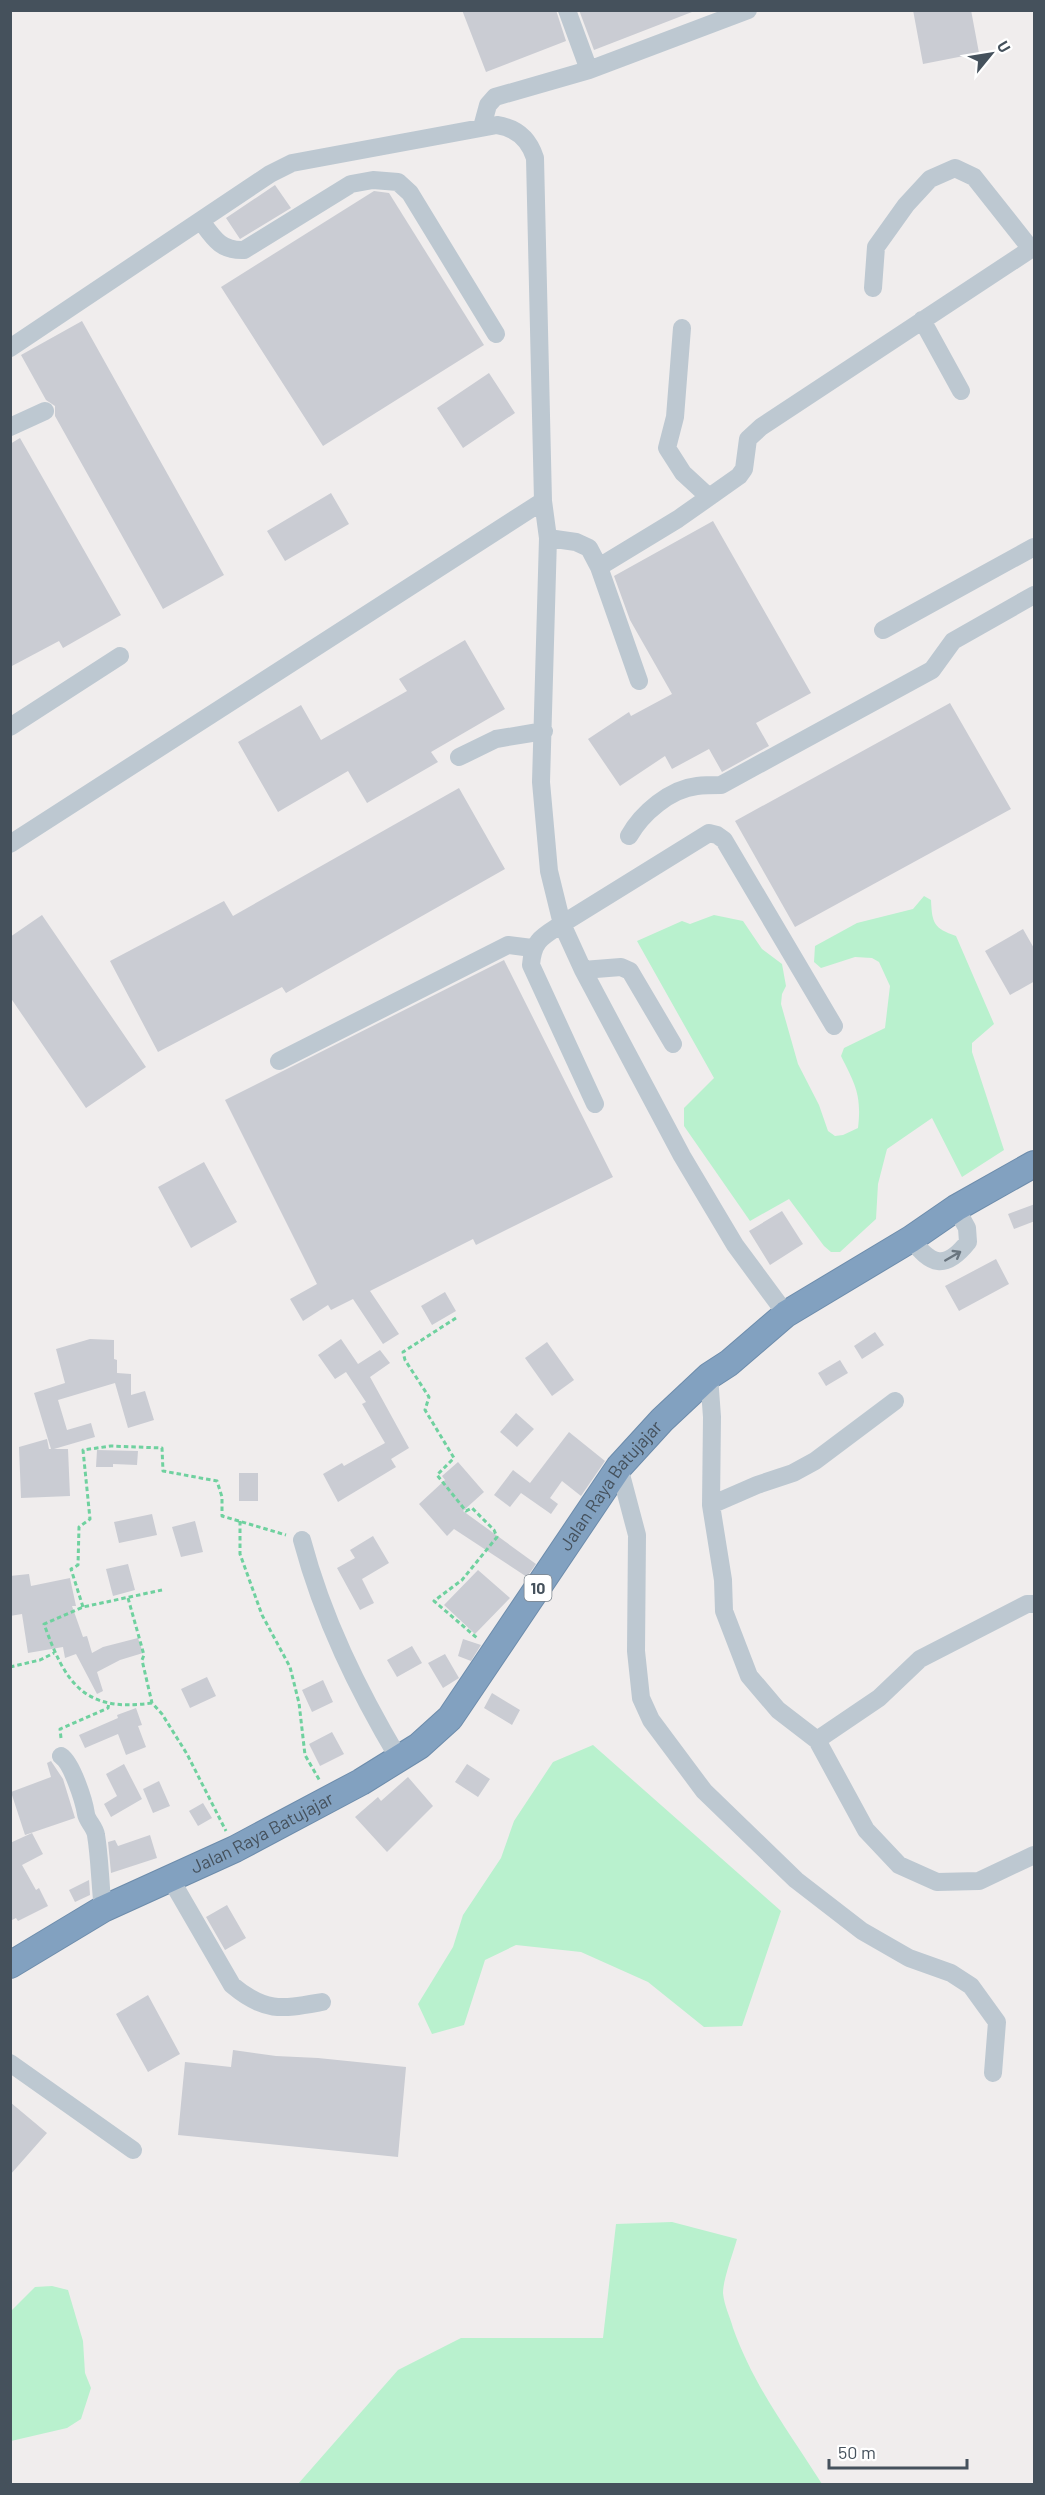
<svg xmlns="http://www.w3.org/2000/svg" width="1045" height="2495" font-family="Barlow,sans-serif">
<style>
.green{fill:#b9f1ce}
.building{fill:#caccd3}
.lines{fill:none;stroke-linecap:round;stroke-linejoin:round}
.highway-casing{stroke:#6d8cab;stroke-width:28}
.path{stroke:#6fd19f;stroke-width:3;stroke-dasharray:4.5 3;stroke-linecap:butt}
.minor{stroke:#bdc8d1;stroke-width:18}
.highway{stroke:#82a1c0;stroke-width:26}
.oneway{stroke:#69757f}
.labels{text-anchor:middle;stroke-width:5;stroke-linejoin:round;paint-order:stroke}
.shield{fill:#fff;stroke:#7d858d;stroke-width:1.5}
.shield-label{font-size:16px;font-weight:bold;fill:#45515c}
.street-label{font-size:18px;fill:#45515c;stroke:#fff}
</style>
<rect width="100%" height="100%" fill="#f0eded"/>
<!-- green -->
<path class="green" d="M924,896L931,900C932,924 934,928 956,936L994,1024L972,1043V1052L1004,1150L962,1177L932,1118L887,1149L878,1184L876,1219L840,1252H831L824,1246L789,1199L750,1221L684,1126V1108L714,1078L637,941L682,921L690,924L714,915L743,921L762,949L782,964L786,986L782,994L781,1004L798,1064L819,1105L828,1131L835,1136L843,1135L858,1128C862,1095 855,1084 841,1056L844,1048L885,1028L890,986L879,962L872,958L855,957L821,968L814,962L815,946L857,923L913,909Z
M593,1745L781,1911L742,2026L704,2027L648,1982L581,1952L516,1945L485,1960L464,2025L432,2034L418,2004L453,1947L463,1915L501,1858L514,1821L553,1762Z
M672,2222L737,2239C733,2254 723,2279 723,2293C724,2305 730,2317 733,2328C754,2387 790,2433 822,2484H298L398,2370L461,2338H603L616,2224Z
M52,2286L68,2290L83,2341L85,2373L91,2388L81,2419L67,2428L11,2441V2311L35,2287Z"/>
<!-- building -->
<path class="building" d="M462,10H556L566,41L486,72Z
M579,10H691L692,12L594,50Z
M913,10H971L979,53L923,64Z
M275,185L291,208L240,239L226,218Z
M374,191L389,193L484,345L323,446L221,287Z
M82,321L224,575L163,609L55,416V406L46,400L21,355Z
M489,373L515,413L463,448L437,408Z
M20,438L121,615L63,648L59,641L10,667V444Z
M331,493L349,524L285,561L267,531Z
M713,521L811,693L756,723L769,746L722,772L709,749L672,769L665,756L620,786L588,739L629,712L631,716L672,694L630,620L614,576Z
M465,640L505,709L431,752L438,762L367,803L348,771L278,812L238,742L301,705L321,740L407,691L399,679Z
M950,703L1011,809L795,927L735,821Z
M459,788L505,869L286,993L282,987L158,1052L110,961L224,901L233,916Z
M42,915L146,1067L86,1108L10,997V937Z
M1023,929L1035,950V981L1010,995L985,951Z
M504,960L613,1177L476,1245L473,1239L370,1291L399,1334L383,1344L353,1299L331,1310L328,1305L303,1321L290,1299L317,1284L225,1100Z
M204,1162L237,1222L191,1248L158,1187Z
M1035,1204V1221L1014,1229L1008,1214Z
M782,1211L803,1244L770,1265L749,1231Z
M996,1259L1009,1284L959,1311L945,1286Z
M445,1292L456,1311L432,1325L421,1306Z
M875,1332L884,1345L862,1359L854,1346Z
M90,1339L114,1340V1359L117,1360V1373L131,1374V1395L145,1391L154,1420L128,1428L115,1383L58,1400L67,1430L91,1423L95,1437L54,1449H68L70,1496L21,1498L19,1447L47,1439L49,1449H51L34,1393L65,1383L56,1349Z
M341,1339L358,1364L380,1350L390,1363L370,1377L409,1448L391,1459L396,1467L338,1502L323,1474L342,1463L344,1466L385,1443L362,1404L366,1402L346,1372L335,1379L318,1355Z
M547,1342L574,1380L552,1396L525,1358Z
M840,1360L848,1373L826,1386L818,1373Z
M516,1413L534,1429L517,1447L500,1432Z
M569,1432L605,1461L581,1496L562,1481L550,1498L558,1504L551,1514L521,1493L510,1507L494,1495L513,1470L530,1483Z
M97,1450L138,1451L137,1465L113,1464V1467H96Z
M458,1462L484,1492L463,1511L536,1564L527,1577L454,1529L447,1536L419,1504L445,1480L442,1476Z
M239,1473H258V1501H239Z
M152,1514L157,1535L119,1543L114,1522Z
M195,1521L203,1552L181,1557L172,1527Z
M373,1536L389,1563L362,1579L374,1603L360,1610L337,1568L355,1558L350,1550Z
M128,1564L135,1590L113,1596L106,1569Z
M478,1570L510,1598L475,1634L444,1605Z
M29,1574L31,1586L70,1578L76,1606H72L83,1637L87,1636L92,1653L103,1647L138,1638L143,1653L120,1660L97,1672L103,1691L97,1694L76,1654L65,1658L63,1647L28,1653L22,1614L10,1616V1576Z
M463,1639L481,1645L471,1661L458,1656Z
M412,1646L422,1663L397,1677L387,1660Z
M445,1654L459,1678L443,1688L428,1663Z
M207,1677L216,1696L190,1708L181,1689Z
M323,1680L333,1702L312,1712L302,1690Z
M492,1693L520,1710L512,1725L484,1708Z
M136,1708L142,1725L138,1726L146,1747L126,1755L118,1734L85,1748L79,1735L118,1718L117,1715Z
M332,1732L344,1754L320,1766L309,1744Z
M51,1761L63,1779L75,1818L25,1835L11,1792L51,1777L47,1763Z
M124,1764L142,1799L111,1817L104,1804L117,1796L106,1774Z
M467,1764L490,1779L478,1797L455,1782Z
M408,1777L433,1806L387,1852L355,1817L378,1797L381,1801Z
M159,1781L170,1806L153,1813L143,1789Z
M203,1803L212,1818L198,1826L189,1811Z
M32,1833L43,1854L22,1865L36,1890L39,1888L48,1906L18,1921L16,1918L10,1921V1843Z
M150,1835L157,1858L111,1873L108,1842L115,1840L118,1846Z
M89,1880L90,1895L75,1902L69,1890Z
M227,1905L246,1938L225,1950L206,1917Z
M148,1995L180,2054L148,2072L116,2014Z
M233,2050L276,2056L318,2058L406,2067L398,2157L178,2135L185,2062L231,2067Z
M10,2102L47,2133L10,2175Z"/>
<g class="lines">
<defs>
<g id="highway">
<path id="s1" d="M10,1965L103,1909L235,1849L361,1782L419,1746L450,1718L619,1467L662,1420L709,1376L729,1363L786,1314L911,1239L956,1208L1034,1164"/>
</g>
</defs>
<!-- highway casing -->
<use href="#highway" class="highway-casing"/>
<!-- path -->
<path class="path" d="M456,1318L403,1352L405,1360L429,1397L425,1410L454,1458L437,1475L466,1511L472,1508L494,1530L497,1537L462,1580L434,1601L477,1638
M240,1521V1554L262,1615L290,1667L299,1703L305,1755L320,1781
M128,1598L144,1655L142,1660L152,1703L162,1714L187,1754L226,1831
M83,1607L71,1569L78,1565L79,1527L90,1519L83,1450L111,1446L162,1448L163,1471L217,1481L222,1497V1516L286,1535
M10,1667L40,1660L54,1653
M152,1703C83,1713 65,1682 44,1624L83,1607L162,1590
M61,1738L60,1729L108,1708L109,1702"/>
<!-- minor -->
<path class="minor" d="M567,10L589,70
M482,127L488,105L495,97L589,70L748,10
M201,221C214,239 221,251 244,250L351,184L373,180L398,182L410,193L496,334
M873,288L876,247L906,205L930,179L955,168L974,177L1031,249
M922,320L961,391
M682,328L675,417L667,448L683,473L709,497
M10,348L270,174L292,163L497,125C517,128 529,139 535,158L543,501L548,538L541,782L549,871L562,924L583,970L682,1156L735,1245L786,1314
M10,427L45,411
M548,538L576,542L589,548L599,567L639,681
M599,567L678,519L739,476L744,469L748,439L761,427L1034,247
M883,630L1034,547
M10,727L120,656
M459,757L496,739L544,731
M629,836C642,813 670,789 697,786C705,785 713,785 721,785L932,670L953,641L1034,595
M10,844L543,501
M583,970L621,967L630,971L673,1044
M279,1061L508,945L532,948
M595,1104L531,965C533,940 542,937 562,924L709,833L717,835L724,840L834,1026
M911,1239C931,1265 945,1271 968,1242L967,1228L956,1208
M709,1376L712,1417L711,1505L723,1580L724,1611L749,1676L778,1710L817,1740L866,1830L899,1865L937,1882L979,1881L1034,1855
M619,1467L637,1535L636,1651L641,1698L651,1720L704,1791L796,1880L862,1931L909,1958L951,1973L971,1986L997,2022L993,2073
M711,1505L757,1485L793,1473L815,1461L895,1401
M302,1540C323,1619 358,1690 399,1759
M817,1740L879,1698L920,1659L1027,1604H1034
M61,1756C72,1763 84,1801 86,1814C87,1821 95,1827 96,1835C100,1859 100,1885 103,1909
M170,1878L232,1985C265,2013 282,2009 322,2002
M10,2063L133,2150"/>
<!-- highway -->
<use href="#highway" class="highway"/>
</g>
<!-- one-way arrows -->
<defs><path id="oneway-shaft" d="M-6 0H5M1.5-3L5.5 0L1.5 3" fill="none" stroke-width="1.6" stroke-linecap="round" stroke-linejoin="round" transform="scale(1.5)"/></defs>
<use class="oneway" href="#oneway-shaft" transform="translate(953 1256) rotate(-30)"/>
<g class="labels">
<!-- shield labels -->
<rect class="shield" x="524.5" y="1575" width="27" height="26" rx="4.5"/>
<g class="shield-label">
<text x="538" y="1594">10</text>
</g>
<!-- street labels -->
<g class="street-label">
<text dy="6" stroke="none"><textPath href="#s1" startOffset="789">Jalan Raya Batujajar</textPath></text>
<text dy="6" stroke="none"><textPath href="#s1" startOffset="285">Jalan Raya Batujajar</textPath></text>
</g>
</g>
<!-- border -->
<rect width="1045" height="2495" fill="none" stroke="#45515c" stroke-width="24"/>
<!-- north arrow -->
<g transform="translate(991 54) rotate(60)" stroke="#ffffff" stroke-width="4.5" paint-order="stroke">
<path d="M0-4.5L10 22L0 15L-10 22Z" fill="#45515c"/>
<text y="-9" font-size="16" font-weight="bold" text-anchor="middle" fill="#45515c">U</text>
</g>
<!-- scale -->
<path d="M829 2459v9h138v-9" fill="none" stroke="#45515c" stroke-width="3"/>
<text x="838" y="2459" font-size="18" fill="#45515c" stroke="#ffffff" stroke-width="4.5" paint-order="stroke">50 m</text>
</svg>
